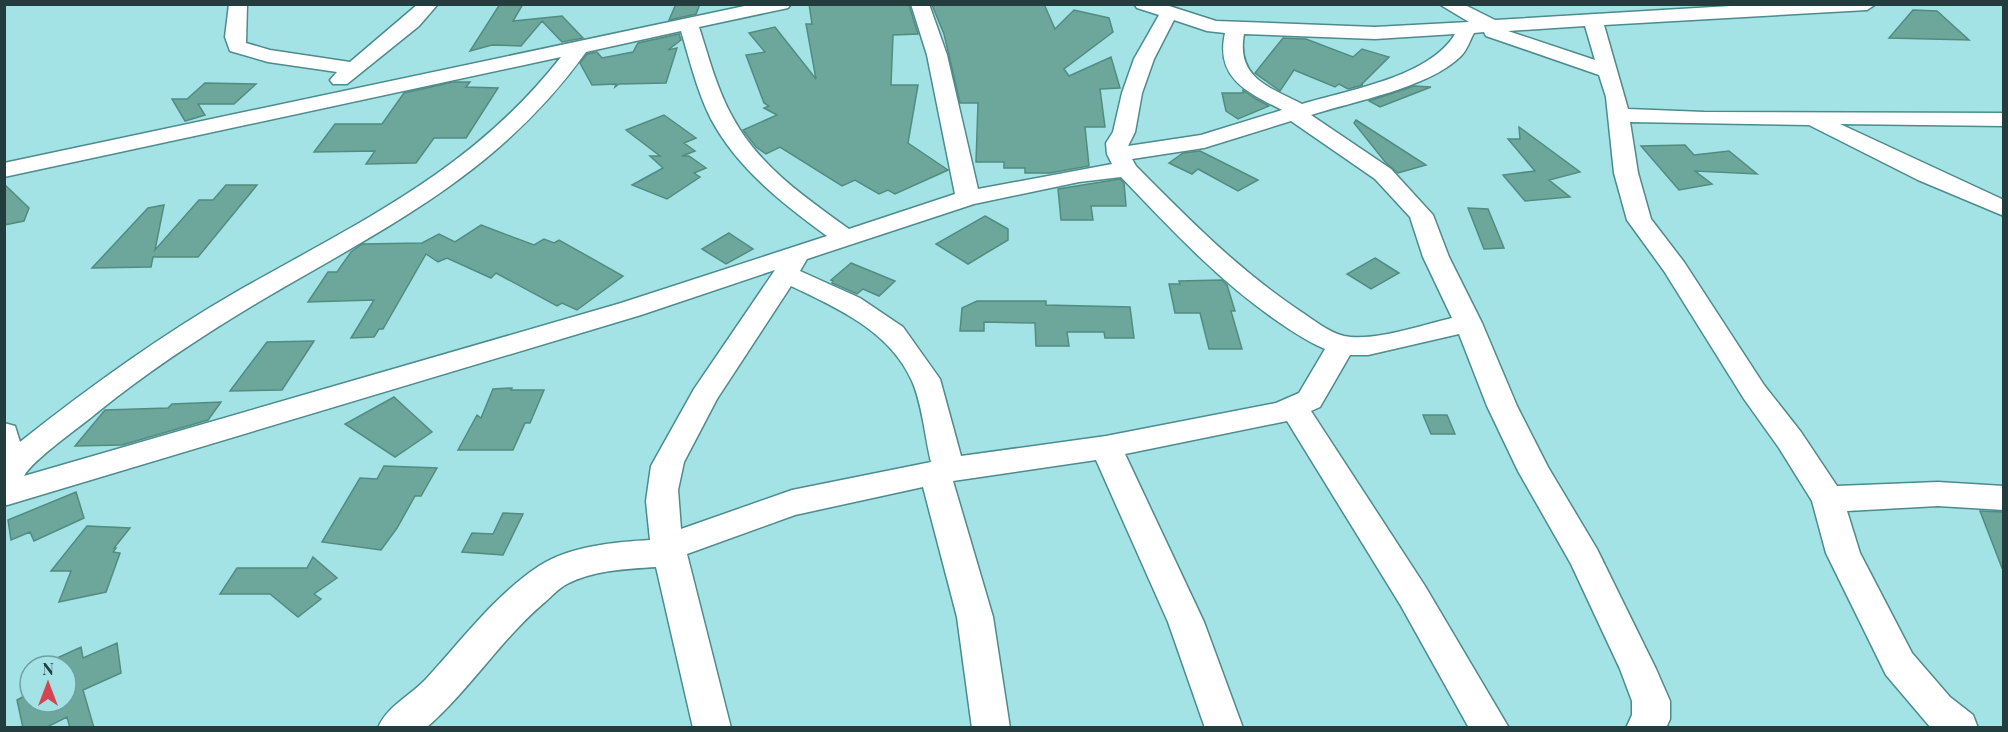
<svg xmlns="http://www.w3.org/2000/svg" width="2008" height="732" font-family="'Playfair Display',serif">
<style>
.building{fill:#6da79b;stroke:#528c80;stroke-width:1.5}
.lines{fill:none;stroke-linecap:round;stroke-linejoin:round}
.minor-casing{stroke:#4d8b8d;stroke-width:3}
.minor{fill:#fff;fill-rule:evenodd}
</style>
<rect width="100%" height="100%" fill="#a3e2e5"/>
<!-- building -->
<path class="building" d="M500,4H523L513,21L562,16L583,38L562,42L542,21L521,46L492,45L470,51Z
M676,4H700L696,14L669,20Z
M809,4L909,5L918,34L893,35L891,85H918L908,143L948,170L895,194L888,190L879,194L855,180L842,186L780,147L766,154L756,147L743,130L777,115L764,108L769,106L764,103L746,55L765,52L749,33L775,27L816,79L806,24H812Z
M1044,4L1055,29L1074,10L1109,18L1113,32L1064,69L1069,76L1111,57L1120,88L1100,89L1105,127H1085L1089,166L1050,173H1025V168H1004V162H976L978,103H960L944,34L932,5Z
M1913,10L1937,11L1969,40L1889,38Z
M679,34L681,40L668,50L677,48L666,83L619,84L615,87L616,84L592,85L580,63L587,54L597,52L602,58L633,52L638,43Z
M1283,38L1306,39L1353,57L1362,49L1389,57L1361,85H1363L1348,89L1339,84L1335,87L1294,70L1280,91L1255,73Z
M453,82H470L466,87L498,88L466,138H434L416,163L366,164L375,151L314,152L335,124H382L404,93Z
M205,83L256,84L234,104H198L205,115L185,121L172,99H187Z
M1414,86L1431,87L1380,107L1369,101Z
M1243,90L1256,99L1269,106L1238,119L1226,111L1222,93H1243Z
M664,115L696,138L684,143L695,151L682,156H689L706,168L694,173L700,177L667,199L632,185L663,168L650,156H660L626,130Z
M1356,120L1426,165L1398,173L1386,163L1354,123Z
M1519,127L1580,172L1549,180L1570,197L1525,201L1503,175L1535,171L1508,139H1520Z
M1685,145L1694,155L1729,151L1757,174L1695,171L1712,184L1679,190L1641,146Z
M1200,151L1258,180L1238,191L1198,169L1192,174L1169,163L1183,153Z
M1120,179L1124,183L1126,206H1091L1093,220H1061L1058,189Z
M4,184L29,208L24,221L4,225Z
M226,185H257L198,257H153L151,267L92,268L148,208L164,205L155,250L199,200H213Z
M1468,208L1488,209L1504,248L1484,249Z
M985,216L1008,229V240L968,264L936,244Z
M481,225L534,245L544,239L554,243L559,240L623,276L577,310L562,303L557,306L496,273L491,278L447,258L438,262L426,254L383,329H379L374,337L351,338L374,300L308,302L328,272H337L351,252L362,244L422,243L439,234L455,242Z
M729,233L753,249L726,264L702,249Z
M1375,258L1399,273L1371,289L1347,274Z
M851,263L895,281L879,296L863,289L857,294L832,283L833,281L831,280Z
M1222,280L1227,285L1235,311H1231L1242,349H1209L1200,313H1175L1169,284H1180L1179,281Z
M977,301H1046V305L1130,307L1134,338H1105L1104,332H1067L1069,346H1036L1035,323L984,322V331H960L962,308Z
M314,341L282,390L230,391L267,342Z
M512,388L511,390H544L530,423H525L513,450H458L477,415L481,418L493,389Z
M394,397L432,432L395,457L345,424Z
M221,402L208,420L122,445L75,446L105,410L168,408L172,404Z
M1423,415H1447L1455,434H1431Z
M384,466L437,468L421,496H415L397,528L381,550L322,542L360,478L377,479Z
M76,492L84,518L34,541L30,532L11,540L8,520Z
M1980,511L2004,512V567L2002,568Z
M503,513L523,514L503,555L462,552L472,533L493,534Z
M87,526L130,528L114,548H116L113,552L120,553L106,592L59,602L71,571H51Z
M313,557L337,578L314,594L321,599L298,617L270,594H220L237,568H307Z
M117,643L121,673L83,690L94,728H70L67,717L45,728H23L17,700L30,693V702H66V666H57L55,659L81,647L83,658Z"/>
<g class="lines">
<defs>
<path id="minor" d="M229,4H247L246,43L270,50L350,62L418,4H438L419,26L347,84H333L330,80L337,72L268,62L230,51L225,37Z
M754,4H791L788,8L699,27C709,58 717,90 733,118C759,166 806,198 849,229L955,194L927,55L911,4H929L947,55L978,189L1112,164L1107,154L1106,143L1113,132L1122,93L1134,59L1159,15L1137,8L1134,4H1163L1216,21L1375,27L1469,22L1439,4H1463L1495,20L1764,4H1876L1867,10L1604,25L1628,109L1704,112L2004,113V126L1840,124L2004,200V216L1918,180L1809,125L1630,122L1638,173L1651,219L1684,262L1764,385L1801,432L1837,486L1938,482L2004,486V510L1938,506L1847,511L1860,553L1912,653L1950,697L1973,715L1978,728H1931L1886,675L1826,553L1812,501L1779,448L1744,399L1664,271L1627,220L1614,173L1606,97L1599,75L1486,36L1484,32L1474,33C1470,40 1467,51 1460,57C1428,88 1354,101 1311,115L1391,169L1433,215L1449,257L1482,323L1517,406L1548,467L1597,549L1656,669L1670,701V719L1666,728H1626L1632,715V701L1620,669L1571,564L1518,471L1487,406L1459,334L1368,355H1350L1320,407L1311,411L1425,586L1509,728H1469L1401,606L1287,421L1125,454L1204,622L1243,728H1205L1168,622L1096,460L953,481L993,617L1010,728H972L957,617L923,487L795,515L687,554L731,728H693L656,567C626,569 594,570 567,584C559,588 552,596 545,602C501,639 470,690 426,728H378C387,706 410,696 426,679C461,641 495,595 539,566C570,546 615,542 650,540L646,501L651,466L694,389L775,270L641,315L4,506V423L15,426L20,442C89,387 160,336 236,292C359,222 471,172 561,57L4,177V163ZM1174,20L1207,31L1225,33C1215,78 1247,92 1282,110L1201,135L1128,146L1135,132L1142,93L1154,59ZM1585,26L1595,60L1508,31ZM681,31C690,61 697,91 711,119C737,168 783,204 827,236L621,303L24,476C32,460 83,425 99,411C149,371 202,336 257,303C384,228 497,176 586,52ZM1244,34L1375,39L1455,34C1430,77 1348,90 1302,104C1269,87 1236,78 1244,34ZM1291,121L1375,179L1410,217L1423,257L1452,318C1422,325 1374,342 1344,336C1328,332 1314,320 1300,311C1236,268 1190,220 1136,166L1132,159L1204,148ZM1121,177C1169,227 1216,278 1273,318C1290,330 1306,341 1325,349L1299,393L1276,403L1106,436L961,456L940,379L903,327L860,298L800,271L807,259L974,204L1079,182ZM791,286C837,308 890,331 912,381C922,403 925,437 931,462L792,490L681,529L678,490L684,462L717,399Z"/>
</defs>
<!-- minor casing -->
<use href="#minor" class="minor-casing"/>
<!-- minor -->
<use href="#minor" class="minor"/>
</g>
<!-- border -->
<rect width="2008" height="732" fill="none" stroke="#233d3e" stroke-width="12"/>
<!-- north arrow -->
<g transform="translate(48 684)"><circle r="28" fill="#a3e2e5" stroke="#70a0a2" stroke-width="1.5"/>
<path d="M0-4.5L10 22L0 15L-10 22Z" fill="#d44451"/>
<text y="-9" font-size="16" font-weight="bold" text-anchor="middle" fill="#233d3e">N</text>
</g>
</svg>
